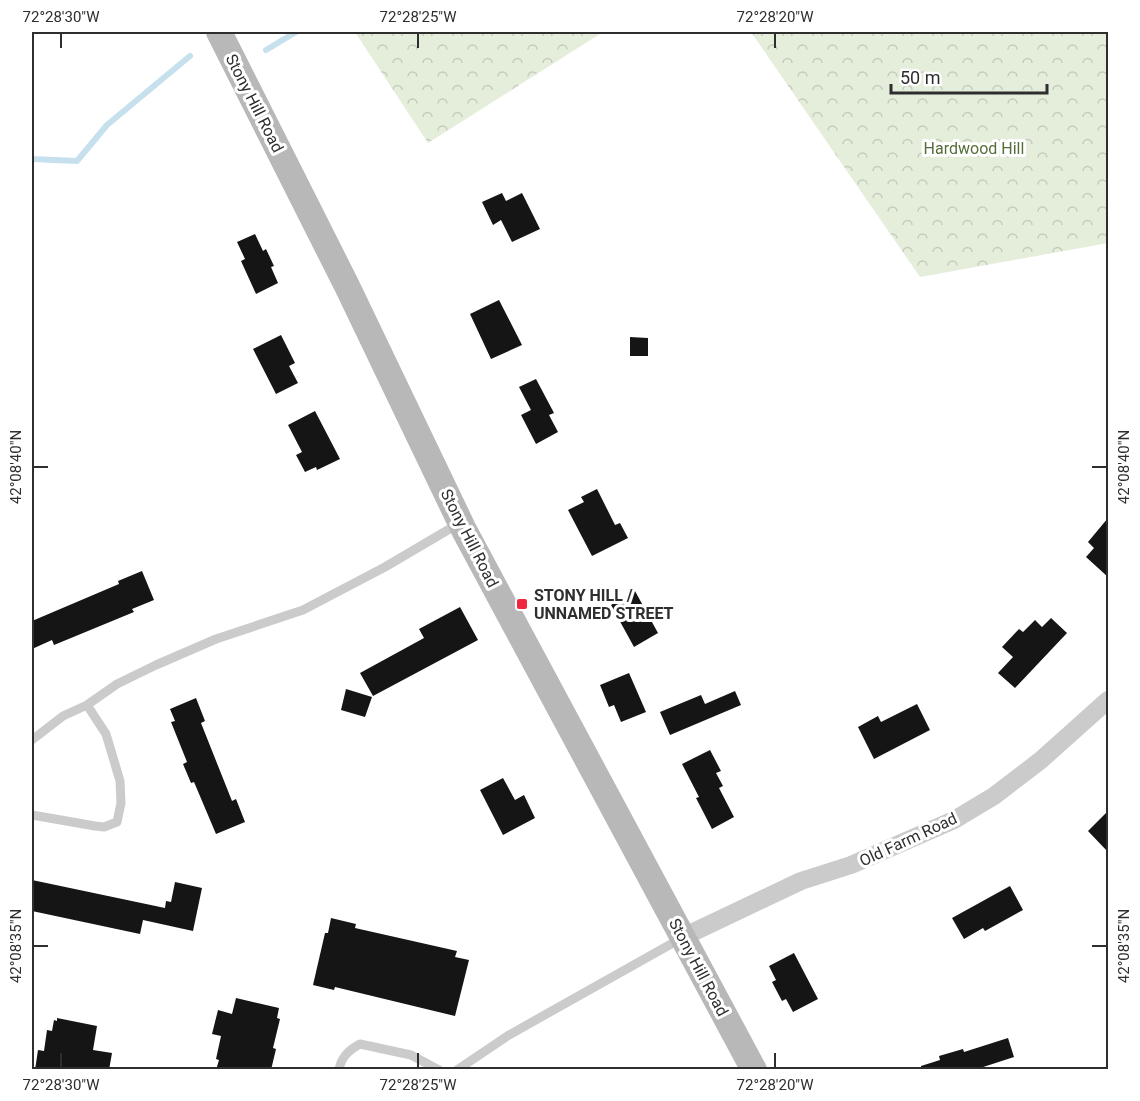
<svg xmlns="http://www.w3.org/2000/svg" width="1140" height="1101" font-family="Roboto,sans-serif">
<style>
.park{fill:url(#park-crowns)}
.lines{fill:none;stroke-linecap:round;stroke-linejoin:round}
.stream{stroke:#c6e0ee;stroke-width:6}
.building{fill:#151515}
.service{stroke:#cbcbcb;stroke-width:9}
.minor{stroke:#cbcbcb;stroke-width:18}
.secondary{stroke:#b8b8b8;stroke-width:26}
.ticks{fill:none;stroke:#2e2e2e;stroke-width:2}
.poi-dot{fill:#f0263f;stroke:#fff;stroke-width:2}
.labels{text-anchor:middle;stroke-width:6;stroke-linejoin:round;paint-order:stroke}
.street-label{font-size:16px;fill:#2e2e2e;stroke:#fff}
.park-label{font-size:16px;fill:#546d39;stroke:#fff}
.poi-label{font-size:16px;font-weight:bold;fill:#2e2e2e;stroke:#fff;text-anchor:start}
.neatline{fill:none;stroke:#2e2e2e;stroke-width:2}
.ticks-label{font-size:15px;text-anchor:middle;fill:#2e2e2e}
</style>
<defs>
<pattern id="park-crowns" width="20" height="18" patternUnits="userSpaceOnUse" patternTransform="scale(1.5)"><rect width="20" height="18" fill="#e5eddb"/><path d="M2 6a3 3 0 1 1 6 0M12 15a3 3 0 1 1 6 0" fill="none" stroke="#c5ccbc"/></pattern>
</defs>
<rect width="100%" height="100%" fill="#fff"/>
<!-- park -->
<path class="park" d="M355,32H603L428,143Z
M751,32H1108V243L920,277Z"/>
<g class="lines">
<!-- stream -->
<path class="stream" d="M266,50L296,32
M32,159L77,161L107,125L190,56"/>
</g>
<!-- building -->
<path class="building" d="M502,193L506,201L522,193L540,229L512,242L501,220L493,225L482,202Z
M255,234L263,251L266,249L274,266L271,267L278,283L256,294L241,261L245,259L237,242Z
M499,300L522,345L491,359L470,314Z
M281,335L295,363L289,366L298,383L276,394L253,349Z
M630,337L648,338V356H630Z
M536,379L554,413L549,415L558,432L536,444L521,415L531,410L519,387Z
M315,411L340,459L317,470L316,467L305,472L296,455L302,452L288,425Z
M597,489L615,525L620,523L628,538L592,556L568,510L584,502L581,497Z
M1108,518V577L1086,557L1094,548L1088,542Z
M142,571L154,600L132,609L134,612L54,645L52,640L32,649V621L119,584L118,581Z
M635,591L658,633L634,647L611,605Z
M460,607L478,640L373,696L360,673L424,638L419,629Z
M1051,618L1067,633L1015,688L998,673L1013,657L1002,647L1019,629L1023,632L1035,620L1042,627Z
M629,673L646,712L621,722L614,705L609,707L600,685Z
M346,689L372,697L365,717L341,710Z
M735,691L741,705L670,735L660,712L701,695L705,704Z
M196,698L205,721L201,723L232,801L236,799L245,822L216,834L194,782L191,783L183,764L187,762L171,722L175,721L170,709Z
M917,704L930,730L874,759L858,727L878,716L881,722Z
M710,750L721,771L716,773L723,786L719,788L734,817L712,829L696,798L699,797L682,764Z
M503,778L515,800L524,795L535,818L503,835L480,790Z
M1108,811V852L1088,831Z
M32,880L165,908L166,901L171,902L175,882L202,888L193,931L143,920L140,934L32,911Z
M1010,886L1023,910L985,931L983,928L964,939L952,918Z
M331,918L356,924L355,928L457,951L455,957L469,960L455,1016L335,987L334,990L313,985L325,933H328Z
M794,953L818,999L793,1012L786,999L782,1001L772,982L776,980L769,966Z
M236,998L279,1008L277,1018L280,1019L273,1048L276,1049L271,1070H216L219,1060L216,1059L221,1036L212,1034L218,1010L232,1014Z
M57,1018L97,1026L93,1050L112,1053L109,1070H35L38,1050L44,1051L47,1030L52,1031L54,1020L57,1021Z
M1008,1038L1014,1057L974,1070H921V1066L940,1060L939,1056L963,1049L964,1052Z"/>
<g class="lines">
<!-- service -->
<path class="service" d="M32,740L63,716L87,705L117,684L156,665L216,639L303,610L385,567L458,524
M32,815L95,826L104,827L117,822L121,803L120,781L106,734L87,705
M339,1070C341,1057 349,1050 360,1044L411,1055L439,1070
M457,1070L509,1035L680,939"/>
<!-- minor -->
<path class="minor" d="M683,937L801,881L851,865L954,820L994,796L1041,760L1108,700"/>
<!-- secondary -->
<path class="secondary" d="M219,32L347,286L464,530L754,1070"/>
</g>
<!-- ticks -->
<path class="ticks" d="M61,33V48M418,33V48M775,33V48M33,467H48M1092,467H1107M33,946H48M1092,946H1107M61,1053V1068M418,1053V1068M775,1053V1068"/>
<!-- markers -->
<rect class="poi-dot" x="516" y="598" width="12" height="12" rx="3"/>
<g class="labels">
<!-- street labels -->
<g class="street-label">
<text transform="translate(255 103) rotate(63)" y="6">Stony Hill Road</text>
<text transform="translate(470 538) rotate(63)" y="6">Stony Hill Road</text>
<text transform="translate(908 839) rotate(-25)" y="6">Old Farm Road</text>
<text transform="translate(699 967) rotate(62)" y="6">Stony Hill Road</text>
</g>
<!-- park labels -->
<g class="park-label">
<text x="974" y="154">Hardwood Hill</text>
</g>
<!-- poi labels -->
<g class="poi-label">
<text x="534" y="601">STONY HILL /<tspan x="534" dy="18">UNNAMED STREET</tspan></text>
</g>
</g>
<!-- border -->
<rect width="1140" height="1101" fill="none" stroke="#ffffff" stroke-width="66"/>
<!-- scale -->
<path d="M891 84v9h156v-9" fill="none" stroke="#2e2e2e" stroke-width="3"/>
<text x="900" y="84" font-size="18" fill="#2e2e2e" stroke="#ffffff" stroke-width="4.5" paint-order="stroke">50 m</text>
<rect x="33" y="33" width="1074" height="1035" class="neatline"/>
<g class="ticks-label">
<text x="61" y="22">72°28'30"W</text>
<text x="418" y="22">72°28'25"W</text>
<text x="775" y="22">72°28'20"W</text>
<text transform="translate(16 467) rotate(-90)" y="5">42°08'40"N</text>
<text transform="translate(1124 467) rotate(-90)" y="5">42°08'40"N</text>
<text transform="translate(16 946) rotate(-90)" y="5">42°08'35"N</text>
<text transform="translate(1124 946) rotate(-90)" y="5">42°08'35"N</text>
<text x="61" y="1090">72°28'30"W</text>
<text x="418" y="1090">72°28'25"W</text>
<text x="775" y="1090">72°28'20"W</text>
</g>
</svg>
